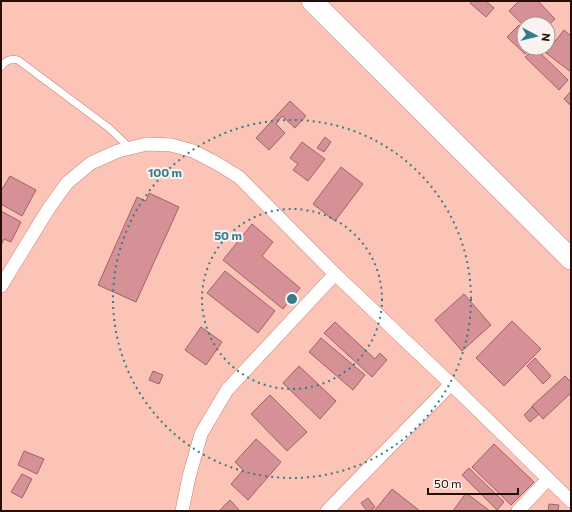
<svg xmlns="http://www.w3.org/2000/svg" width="572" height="512" font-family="Commissioner,sans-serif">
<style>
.building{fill:#d69197;stroke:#a16167}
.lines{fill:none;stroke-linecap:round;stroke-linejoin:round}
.lane-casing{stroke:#c78676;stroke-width:8}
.street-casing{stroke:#c78676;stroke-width:14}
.primary-casing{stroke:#c78676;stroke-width:22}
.lane{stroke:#fff;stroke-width:7}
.street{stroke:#fff;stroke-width:13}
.primary{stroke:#fff;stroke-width:21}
.ring{fill:none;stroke:#377c8a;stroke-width:2;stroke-dasharray:2 4}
.centre{fill:#377c8a;stroke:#faf2f1;stroke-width:2}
.ring-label{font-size:12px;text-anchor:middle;font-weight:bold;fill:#377c8a;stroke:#faf2f1;stroke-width:4;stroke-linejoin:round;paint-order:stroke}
</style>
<rect width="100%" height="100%" fill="#fcc4b7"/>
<!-- building -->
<path class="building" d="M472,1H486L494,8L486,17L470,3Z
M519,1H538L555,19L548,26V24H524V26L509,11Z
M519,25L524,29V48H531L525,54L507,37Z
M564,30L571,36V72L546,53Z
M535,48L568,80L559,90L525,57Z
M571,91V106L564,99Z
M290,101L306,116L295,128L282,116L276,124L285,133L269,150L256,138Z
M325,137L331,142L324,152L317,148Z
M302,142L325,159L308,181L293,170L298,164L290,158Z
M341,167L363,184L335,221L313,204Z
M10,176L36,190L22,216L1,204V191Z
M149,193L179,207L136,302L98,285L137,197L146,201Z
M1,211L21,222L11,242L4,239L1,245Z
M252,224L273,242L262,256L300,288L283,309L223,260Z
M225,271L275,311L258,333L207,293Z
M464,294L491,325L462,351L435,320Z
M512,321L541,349L504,386L476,358Z
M335,322L375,359L380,353L387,360L372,377L324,333Z
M201,327L222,342L206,365L185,350Z
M321,338L365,375L353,390L309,352Z
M535,358L551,376L543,384L527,366Z
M299,366L336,401L320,419L283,383Z
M153,371L163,375L159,384L149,380Z
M565,376L571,382V393L543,419L532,406Z
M270,395L307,432L287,451L251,414Z
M532,407L539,414L530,422L524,415Z
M256,439L281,462L248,500L231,484L243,470L235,462Z
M494,444L534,482L511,505L472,467Z
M24,451L44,459L37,474L18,465Z
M469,468L504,502L497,510L462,475Z
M22,474L32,479L22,498L11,492Z
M392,489L420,511H376L375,510Z
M466,493L490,511H453Z
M368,498L375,507L370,511H367L361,503Z
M230,500L240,511H219Z
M549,504L559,505L558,511H548Z"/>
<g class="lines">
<defs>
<path id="lane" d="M1,67C5,61 11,58 18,60L109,128L130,148"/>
<path id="street" d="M1,286L49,208L67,183L91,163L118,151L147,144L171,145L193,151L218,164L239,177L335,274L451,384L571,501
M182,511L189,477L201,434L227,390L335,274
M327,511L451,384
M518,511L548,479"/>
<path id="primary" d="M312,1L571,259"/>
</defs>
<!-- lane casing -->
<use href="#lane" class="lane-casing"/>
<!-- street casing -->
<use href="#street" class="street-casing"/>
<!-- primary casing -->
<use href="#primary" class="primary-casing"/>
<!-- lane -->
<use href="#lane" class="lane"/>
<!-- street -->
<use href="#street" class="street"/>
<!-- primary -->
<use href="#primary" class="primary"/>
</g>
<!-- distance rings -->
<g class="ring">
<circle cx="292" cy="299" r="90"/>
<circle cx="292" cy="299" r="179"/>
</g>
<circle cx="292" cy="299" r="6" class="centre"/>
<g class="ring-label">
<text x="165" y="177">100 m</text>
<text x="228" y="240">50 m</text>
</g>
<!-- border -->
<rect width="572" height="512" fill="none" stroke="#250e08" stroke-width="4"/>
<!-- north arrow -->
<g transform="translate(536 36) rotate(97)"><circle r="19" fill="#faf2f1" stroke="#a59794"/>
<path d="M0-3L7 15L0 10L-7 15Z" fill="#377c8a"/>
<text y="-6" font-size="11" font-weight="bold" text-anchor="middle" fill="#250e08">N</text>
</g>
<!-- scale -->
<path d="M428 488v6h90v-6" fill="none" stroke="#250e08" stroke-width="2"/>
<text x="434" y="488" font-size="12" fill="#250e08" stroke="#faf2f1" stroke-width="3" paint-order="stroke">50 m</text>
</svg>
